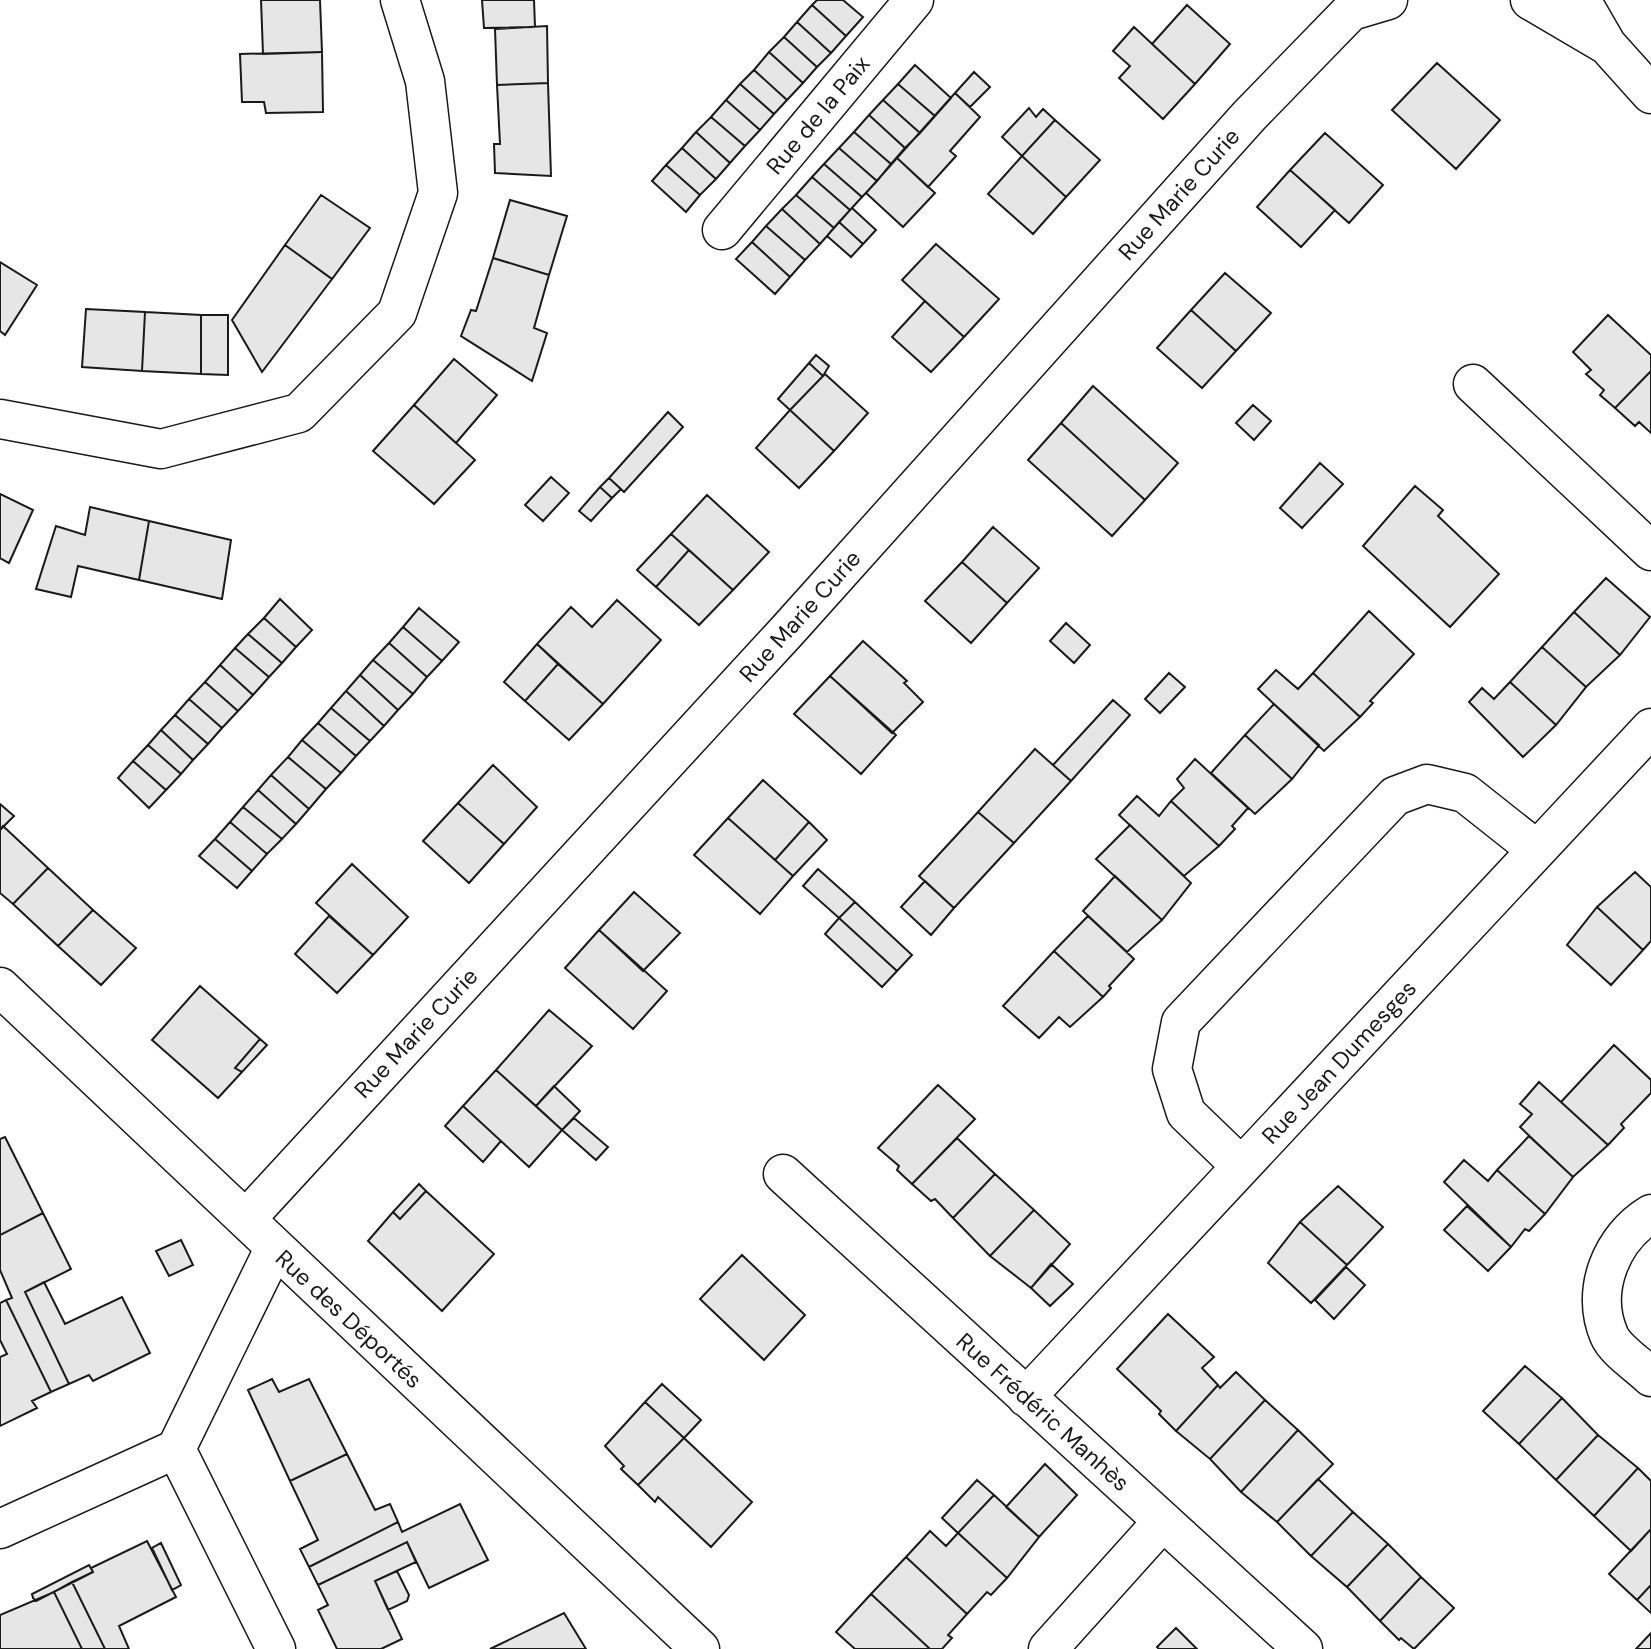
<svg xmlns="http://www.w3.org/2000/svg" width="1651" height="1649" font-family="'DM Sans',sans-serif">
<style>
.building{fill:#e6e6e6;stroke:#1a1a1a;stroke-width:2}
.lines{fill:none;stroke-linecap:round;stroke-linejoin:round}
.street-casing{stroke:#1a1a1a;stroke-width:41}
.secondary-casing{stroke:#1a1a1a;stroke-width:41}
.street{stroke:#fff;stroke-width:38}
.secondary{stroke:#fff;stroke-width:38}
.labels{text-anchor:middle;stroke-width:5;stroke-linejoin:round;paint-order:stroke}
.street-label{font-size:23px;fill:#1a1a1a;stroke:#fff}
</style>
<rect width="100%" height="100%" fill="#fff"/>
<!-- building -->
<path class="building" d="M261,0H320L322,52L263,54Z
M482,0H534L535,27L484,28Z
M817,0H843L863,17L846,36L812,5Z
M812,5L846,36L831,53L797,22Z
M1187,5L1230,44L1195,84L1152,44Z
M797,22L831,53L817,67L784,37Z
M547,26L548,83L497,85L495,29Z
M1134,27L1195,84L1163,119L1119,78L1130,66L1113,51Z
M784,37L817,67L803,83L769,52Z
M322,52L323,112L266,113L264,102H242L240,54Z
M769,52L803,83L787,100L754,70Z
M1437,63L1500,120L1456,169L1392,110Z
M915,65L951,98L935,116L898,84Z
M754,70L787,100L774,114L740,84Z
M974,72L990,87L970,107L955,93Z
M548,83L551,176L495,173L494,144H500L497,85Z
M740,84L774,114L760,130L726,100Z
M898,84L935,116L920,133L883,100Z
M955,93L980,117L950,151L956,156L928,187L897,158Z
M726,100L760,130L745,146L711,117Z
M883,100L920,133L905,148L869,115Z
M1029,108L1036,117L1043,109L1055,120L1022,156L1002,137Z
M869,115L905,148L891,164L854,132Z
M711,117L745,146L730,163L696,132Z
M1055,120L1100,160L1066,197L1022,156Z
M696,132L730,163L716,179L682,148Z
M854,132L891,164L877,181L839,148Z
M1325,133L1383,185L1349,223L1290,170Z
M682,148L716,179L700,195L666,165Z
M839,148L877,181L862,197L824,164Z
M1022,156L1066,197L1033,234L988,194Z
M897,158L935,193L903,227L866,193Z
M824,164L862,197L850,210L812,177Z
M666,165L700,195L686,212L652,181Z
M1290,170L1335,210L1301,247L1257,207Z
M812,177L850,210L834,228L796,195Z
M321,195L370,228L332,279L285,245Z
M796,195L834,228L820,244L782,209Z
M510,200L567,216L549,275L493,258Z
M852,208L876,230L863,244L839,222Z
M782,209L820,244L805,260L766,226Z
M839,222L863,244L851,257L827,236Z
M766,226L805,260L790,277L752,242Z
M752,242L790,277L775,294L736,259Z
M936,244L999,299L964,337L902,280Z
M285,245L332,279L262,372L232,320Z
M493,258L549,275L534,328L547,333L532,381L461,336L471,310L476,311Z
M0,262L37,285L5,335L0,331Z
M1225,273L1271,313L1236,351L1191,310Z
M925,301L964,337L931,372L892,337Z
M86,309L145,312L142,371L82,367Z
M1191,310L1236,351L1202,388L1157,348Z
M145,312L201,315V374L142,371Z
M201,315H228V375L201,374Z
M1608,315L1651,355V371L1615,408L1600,395L1604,390L1586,374L1591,370L1573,352Z
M816,355L829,366L823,376L809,363Z
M454,359L497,395L456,443L414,405Z
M809,363L823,376L790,410L778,399Z
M1651,371V433L1639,422L1635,426L1615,408Z
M825,374L868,413L834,451L790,410Z
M1093,386L1178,463L1145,500L1061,423Z
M414,405L475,460L434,504L373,451Z
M1253,405L1271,421L1254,440L1236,423Z
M790,410L834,451L799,488L756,448Z
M668,412L683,427L624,492L609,478Z
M1061,423L1145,500L1112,536L1028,460Z
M1320,463L1343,484L1302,528L1280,508Z
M551,477L569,493L543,521L525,505Z
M609,478L621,489L612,498L600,487Z
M1415,486L1443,510L1438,516L1499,574L1450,627L1363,546Z
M600,487L612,498L591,521L579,511Z
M0,494L33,510L9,563L0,558Z
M707,495L769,552L733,590L671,534Z
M90,507L149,521L139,580L78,566L71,597L36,589L56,526L85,535Z
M149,521L231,540L222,599L139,580Z
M993,527L1039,568L1007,603L962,562Z
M671,534L689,550L656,587L637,570Z
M689,550L733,590L699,625L656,587Z
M962,562L1007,603L971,643L925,601Z
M1606,578L1650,617L1620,655L1574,612Z
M280,599L312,630L296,647L264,618Z
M617,600L661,640L603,704L537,644L571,607L592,627Z
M419,608L459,642L442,661L403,627Z
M1369,611L1414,654L1370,701L1373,703L1360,717L1313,673Z
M1574,612L1620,655L1586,687L1542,647Z
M264,618L296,647L282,663L248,634Z
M1066,623L1090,645L1074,663L1050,641Z
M403,627L442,661L427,677L389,643Z
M248,634L282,663L269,677L235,648Z
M863,641L907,681L904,683L923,702L892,733L830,676Z
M389,643L427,677L413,694L373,660Z
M537,644L558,664L525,701L504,682Z
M1542,647L1586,687L1556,725L1510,682Z
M235,648L269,677L253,695L220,665Z
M373,660L413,694L398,710L360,675Z
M558,664L603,704L569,740L525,701Z
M220,665L253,695L238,711L205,682Z
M1276,670L1298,689L1313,673L1360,717L1324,751L1258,689Z
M1169,673L1185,687L1160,713L1145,699Z
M360,675L398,710L384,726L346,691Z
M830,676L896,735L861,774L794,714Z
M205,682L238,711L222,728L189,699Z
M1510,682L1556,725L1523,757L1469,702L1482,688L1494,699Z
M346,691L384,726L370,741L331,708Z
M189,699L222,728L208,744L175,715Z
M1113,700L1130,715L1071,781L1053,765Z
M1274,704L1319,745L1292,779L1245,735Z
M331,708L370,741L356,756L318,723Z
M175,715L208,744L193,760L161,730Z
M318,723L356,756L341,773L302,740Z
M161,730L193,760L181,774L148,745Z
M1245,735L1292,779L1255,814L1211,773Z
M302,740L341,773L326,789L288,757Z
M148,745L181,774L166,790L133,761Z
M1035,749L1071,781L1014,843L978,812Z
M288,757L326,789L309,809L271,775Z
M1195,759L1248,808L1232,826L1235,829L1219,846L1171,801L1184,788L1177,779Z
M133,761L166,790L149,808L118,778Z
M493,765L537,807L504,844L458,803Z
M271,775L309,809L296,824L258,790Z
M763,780L809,822L775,860L728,818Z
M258,790L296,824L282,839L243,807Z
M1137,796L1159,816L1171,801L1219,846L1184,876L1119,815Z
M458,803L504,844L469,883L423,841Z
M0,804L14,816L0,830Z
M243,807L282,839L267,854L230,822Z
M978,812L1014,843L954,908L919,876Z
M728,818L793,876L760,914L694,855Z
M230,822L267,854L252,871L215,839Z
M809,822L827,840L793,876L775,860Z
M1130,825L1191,883L1162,920L1096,859Z
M3,826L48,868L13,904L0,893V830Z
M215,839L252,871L237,888L199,856Z
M352,864L408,917L373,955L316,903Z
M48,868L93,910L58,946L13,904Z
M818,869L855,902L839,918L803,886Z
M1635,872L1651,887V941L1643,950L1597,907Z
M1115,876L1162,920L1127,952L1083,911Z
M925,881L954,908L931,935L901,907Z
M634,892L680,933L643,971L599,930Z
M855,902L912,955L897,971L839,918Z
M1597,907L1643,950L1611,985L1567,945Z
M93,910L136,948L101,985L58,946Z
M329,916L373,955L337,993L295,954Z
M1088,916L1134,959L1109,986L1111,988L1103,997L1054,951Z
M839,918L897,971L882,987L825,934Z
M599,930L667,991L633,1029L565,968Z
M1054,951L1103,997L1070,1027L1059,1017L1039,1038L1003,1006Z
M200,986L260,1039L235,1068L242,1072L218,1098L152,1040Z
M549,1010L592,1046L536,1106L496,1070Z
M260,1039L267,1045L242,1072L235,1068Z
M1614,1045L1651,1080V1093L1621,1124L1624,1128L1608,1145L1561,1102Z
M496,1070L562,1130L529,1167L463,1106Z
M1539,1082L1608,1145L1573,1177L1520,1127L1532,1114L1520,1104Z
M938,1085L975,1119L912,1184L897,1170L899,1166L878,1148Z
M554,1086L580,1111L562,1130L536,1106Z
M463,1106L501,1141L483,1162L445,1126Z
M574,1118L608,1147L596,1160L562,1130Z
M1529,1136L1573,1177L1545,1214L1497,1170Z
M5,1137L43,1213L0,1235V1139Z
M957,1138L995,1174L953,1218L935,1199L931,1201L912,1184Z
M1464,1160L1488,1181L1497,1170L1545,1214L1529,1231L1525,1229L1511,1247L1444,1182Z
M995,1174L1034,1210L990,1256L953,1218Z
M419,1184L426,1191L400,1219L393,1212Z
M1338,1186L1383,1227L1347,1265L1300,1222Z
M426,1191L494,1254L442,1311L368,1241L393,1212L400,1219Z
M1467,1206L1511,1247L1488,1271L1444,1230Z
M1034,1210L1070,1244L1031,1288L990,1256Z
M43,1213L71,1269L25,1292L69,1384L51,1392L6,1300L12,1298L0,1270V1235Z
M1300,1222L1347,1265L1311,1303L1268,1263Z
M181,1240L193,1265L169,1276L156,1251Z
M742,1255L805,1315L764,1360L700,1299Z
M1051,1264L1073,1284L1050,1306L1031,1288Z
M1346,1267L1365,1285L1334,1319L1315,1300Z
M44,1282L65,1324L122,1297L150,1353L93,1381L89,1375L69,1384L25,1292Z
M6,1300L51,1392L32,1401L37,1408L0,1426V1357L7,1354L0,1340V1303Z
M1168,1314L1214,1357L1202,1368L1218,1385L1176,1431L1159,1414L1161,1411L1117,1369Z
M1525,1366L1562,1398L1519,1444L1483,1411Z
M1236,1372L1265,1400L1210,1459L1176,1431L1218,1385L1220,1388Z
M272,1379L279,1392L309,1379L347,1454L290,1481L248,1390Z
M662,1384L701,1420L684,1438L645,1402Z
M1562,1398L1598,1435L1556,1480L1519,1444Z
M1265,1400L1298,1430L1241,1492L1210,1459Z
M645,1402L684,1438L638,1485L621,1469L624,1466L605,1446Z
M1298,1430L1333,1464L1277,1522L1241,1492Z
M1598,1435L1638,1468L1594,1516L1556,1480Z
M684,1438L752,1502L711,1547L658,1497L655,1502L638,1485Z
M347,1454L375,1510L390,1504L398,1522L309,1567L300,1549L318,1540L290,1481Z
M1045,1464L1077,1495L1039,1537L1006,1507Z
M1638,1468L1651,1481V1529L1631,1551L1594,1516Z
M1318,1479L1353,1512L1311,1556L1277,1522Z
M977,1480L994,1495L958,1533L942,1518Z
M994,1495L1039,1537L1007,1578L958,1533Z
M460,1504L488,1560L429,1588L407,1542L318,1585L309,1567L398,1522L402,1532Z
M1353,1512L1388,1544L1347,1587L1311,1556Z
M1651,1529V1585L1637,1600L1609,1574Z
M930,1531L946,1546L958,1533L1007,1578L991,1595L987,1592L967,1614L906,1557Z
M147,1541L176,1597L119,1626L129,1649H105L72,1582L93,1572L91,1568Z
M407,1542L416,1562L375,1581L402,1639L381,1649H337L318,1610L328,1605L318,1585Z
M161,1543L181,1585L172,1590L152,1548Z
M1388,1544L1421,1577L1380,1621L1347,1587Z
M906,1557L967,1614L948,1635L952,1638L942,1649H930L871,1594Z
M89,1565L93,1572L36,1601L33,1598L32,1594Z
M397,1571L409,1595L407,1601L388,1610L375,1581Z
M1421,1577L1454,1608L1414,1649L1401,1638L1399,1640L1380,1621Z
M72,1582L105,1649H82L54,1592Z
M1651,1585V1613L1637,1600Z
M54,1592L82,1649H0V1615Z
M871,1594L930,1649H855L836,1632Z
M564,1613L586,1649H490Z
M1176,1628L1197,1649H1159L1157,1647Z
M1651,1633V1649H1636Z"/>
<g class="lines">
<defs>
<path id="street" d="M722,230L914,0
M1473,384L1651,551
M0,419L161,449L299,413L397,313L438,193L425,81L400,0
M0,987L700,1649
M1241,1166L1186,1113L1172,1069L1181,1022L1395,796L1427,784L1465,793L1537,850
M783,1174L1303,1649
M1651,1214C1611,1238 1590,1291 1609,1335C1615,1350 1639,1365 1651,1377
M246,1219L788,630L1249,116L1351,11L1388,0
M274,1249L176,1449L276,1649
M1026,1397L1651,728
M0,1529L176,1449
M1048,1649L1163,1521"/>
<path id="secondary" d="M1530,0L1605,44
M1581,0L1607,45L1651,94"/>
</defs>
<!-- street casing -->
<use href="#street" class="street-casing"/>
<!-- secondary casing -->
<use href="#secondary" class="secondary-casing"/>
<!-- street -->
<use href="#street" class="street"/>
<!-- secondary -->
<use href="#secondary" class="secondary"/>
</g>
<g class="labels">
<!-- street labels -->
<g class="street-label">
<text transform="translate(818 115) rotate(-50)" y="8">Rue de la Paix</text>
<text transform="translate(1179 194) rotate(-48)" y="8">Rue Marie Curie</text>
<text transform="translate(800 616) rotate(-48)" y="8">Rue Marie Curie</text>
<text transform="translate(416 1033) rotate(-47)" y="8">Rue Marie Curie</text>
<text transform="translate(1339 1062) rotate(-47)" y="8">Rue Jean Dumesges</text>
<text transform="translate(349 1319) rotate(43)" y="8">Rue des Déportés</text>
<text transform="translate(1043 1412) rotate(42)" y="8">Rue Frédéric Manhès</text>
</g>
</g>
</svg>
